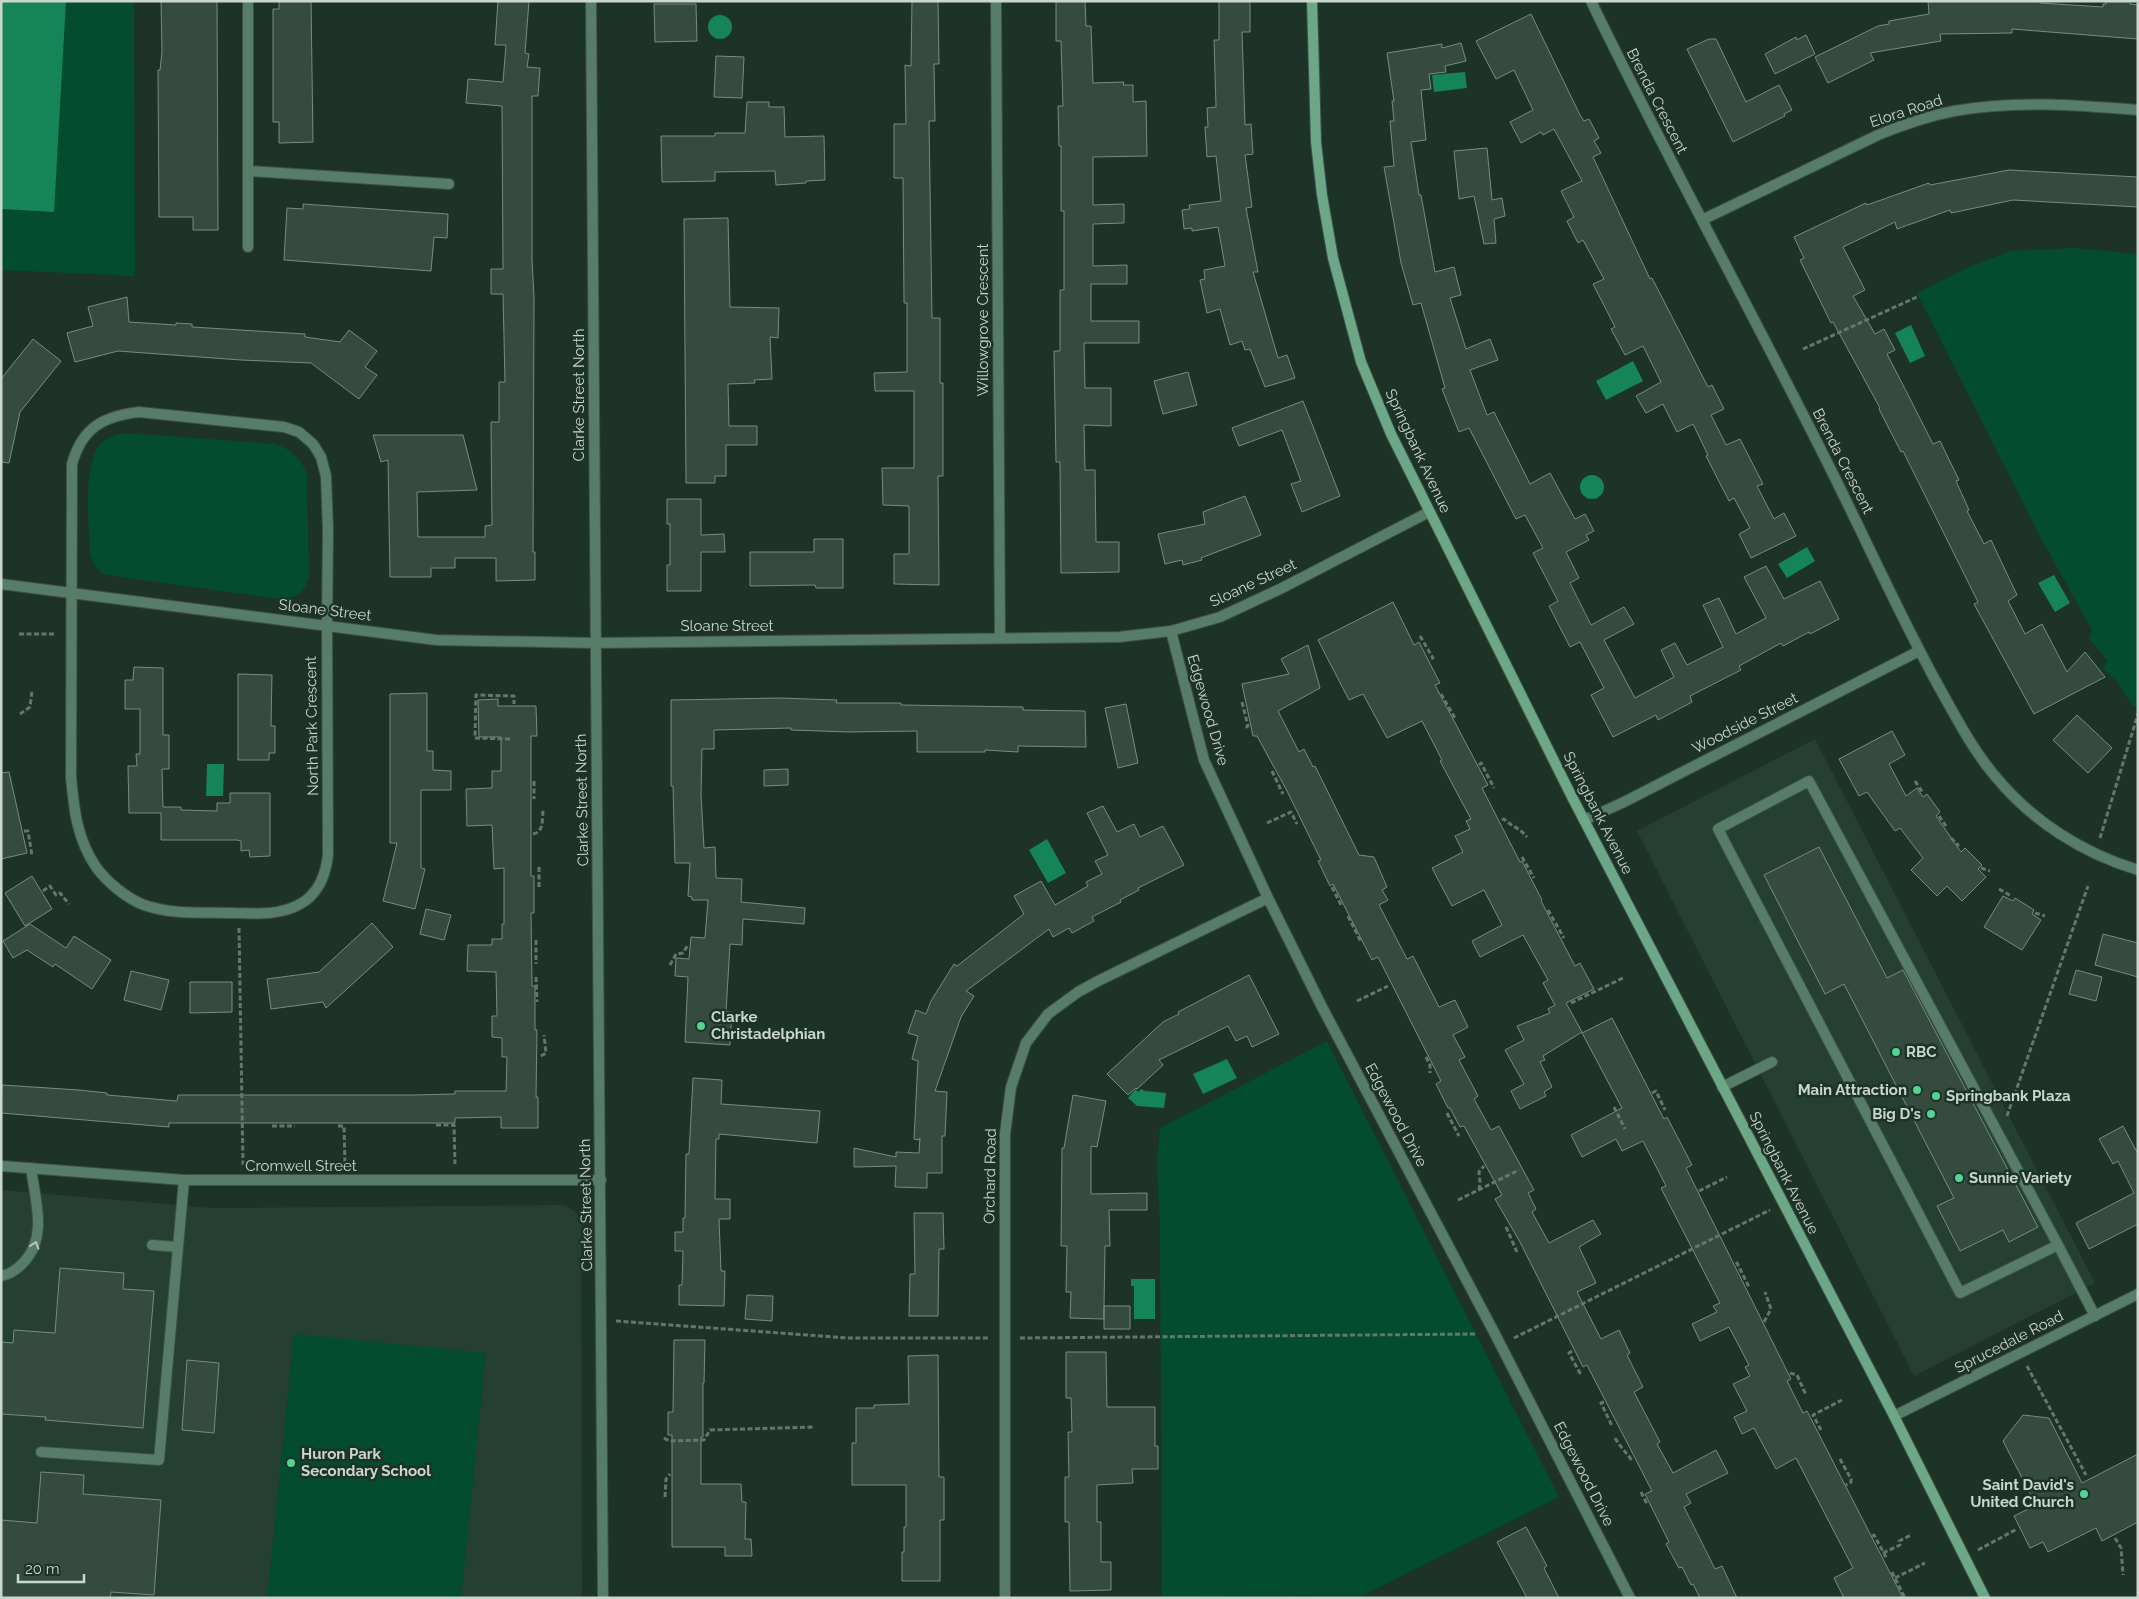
<svg xmlns="http://www.w3.org/2000/svg" width="2139" height="1599" font-family="Raleway,sans-serif">
<style>
.built{fill:#253f32}
.green{fill:#034c2f}
.water{fill:#158456}
.building{fill:#364b3f;stroke:#768d7f}
.lines{fill:none;stroke-linecap:round;stroke-linejoin:round}
.lane-casing{stroke:#3d5145;stroke-width:12}
.street-casing{stroke:#3d5145;stroke-width:12}
.secondary-casing{stroke:#3d5145;stroke-width:12}
.path{stroke:#65766c;stroke-width:3;stroke-dasharray:5 2.5;stroke-linecap:butt}
.lane{stroke:#577c67;stroke-width:10}
.street{stroke:#577c67;stroke-width:10}
.secondary{stroke:#6ca887;stroke-width:10}
.oneway{stroke:#b9c9bf}
.poi-dot{fill:#53d396;stroke:#1e3327;stroke-width:2}
.labels{text-anchor:middle;stroke-width:5;stroke-linejoin:round;paint-order:stroke}
.street-label{font-size:15px;fill:#cad7cf;stroke:#1e3327}
.poi-label{font-size:15px;font-weight:bold;fill:#cad7cf;stroke:#1e3327;text-anchor:start}
</style>
<rect width="100%" height="100%" fill="#1e3327"/>
<!-- built -->
<path class="built" d="M1815,739L2095,1283L1914,1376L1637,831Z
M1,1190L212,1208L565,1205L571,1209L577,1214L581,1223L582,1598H1Z"/>
<!-- green -->
<path class="green" d="M1,1H134L135,276L1,270Z
M2074,248L2138,254V707L2132,705L2117,682L2102,668L2108,661L2089,639L2092,630L2036,529L1917,293L1964,269L2011,251Z
M126,433L275,444C292,450 300,457 307,474L309,574C307,589 300,596 286,600L106,575C96,570 93,564 90,554C89,529 83,465 99,446C106,437 115,435 126,433Z
M1327,1041L1559,1497L1364,1595L1162,1597L1160,1224L1157,1162L1160,1128Z
M294,1334L486,1353L461,1598H267Z"/>
<!-- water -->
<path class="water" d="M1,1H66L54,212L1,209Z
M708 27a12 12 0 1 1 24 0a12 12 0 1 1-24 0Z
M1465,72L1467,88L1434,92L1432,75Z
M1911,325L1925,356L1910,363L1895,333Z
M1633,361L1643,381L1606,400L1596,381Z
M1580 487a12 12 0 1 1 24 0a12 12 0 1 1-24 0Z
M1807,547L1815,561L1787,578L1778,564Z
M2054,575L2070,603L2055,612L2038,583Z
M207,764H224L223,796H206Z
M1047,839L1066,873L1048,883L1029,850Z
M1227,1059L1237,1078L1203,1094L1193,1074Z
M1136,1089L1138,1092L1141,1089L1145,1091L1166,1093L1164,1108L1137,1106L1128,1098Z
M1131,1279H1155V1319H1134V1286H1131Z"/>
<!-- building -->
<path class="building" d="M161,1H217L218,230H193V217H159L158,70H160L162,52Z
M279,1H311L313,142L279,143V122H273V9H279Z
M498,1H529L525,53L529,54L527,67L540,68L538,96H532V259L534,298L533,552H535V580L496,581V558H455V568H431V577H390L388,460L381,462L373,435H463L477,490L417,492L418,537H485V526L492,525L491,422H499V382H505L503,294H491V269H503L502,106L466,103L468,79L503,82L506,45H495Z
M912,1H938L939,64H934L935,121H929L932,318H940V383H943V476H938L939,585L894,584V554H909V506L883,505L882,468H914V391H875L874,373L907,372V303H904L903,178H894V124H906L905,65L911,66Z
M1056,1H1085L1086,26H1091L1093,83L1124,82L1123,85H1133V102L1146,101L1147,156L1093,157V205L1124,204V223L1093,224V266L1127,265V284H1091V321H1139V343H1084L1085,388H1111V426L1084,425L1085,470H1095L1096,542H1119V572L1061,573L1060,462H1056L1054,351H1060V290H1064V211H1061V146H1059L1058,106H1063L1061,41H1056Z
M1219,1H1250V32H1242L1245,125L1251,124L1253,154L1245,155L1252,207L1246,208L1258,272H1253L1278,358L1287,355L1295,378L1265,387L1250,349L1245,350L1242,341L1230,345L1220,309L1207,313L1200,280L1205,279L1204,270L1225,266L1218,227L1192,231V228L1184,229L1182,210L1190,209L1189,205L1221,201L1216,156L1207,157L1205,127H1208L1207,108L1216,107L1214,40H1219Z
M1928,1H2040V3L2103,7V4H2106V1H2130V4L2138,5V39L2012,29V33L1940,34L1941,41L1870,53L1874,60L1828,83L1815,57L1878,26L1889,24V21L1929,14Z
M654,4H696L697,41L655,42Z
M1531,14L1580,115L1584,121L1589,119L1599,138L1594,141L1601,153L1593,157L1650,279L1652,278L1708,387L1712,385L1724,409L1711,415L1726,445L1740,439L1763,484L1757,486L1774,519L1784,513L1796,536L1751,558L1739,534L1750,528L1734,498L1729,501L1706,456L1708,455L1693,424L1677,432L1663,404L1646,413L1636,396L1661,382L1643,346L1625,355L1611,329L1615,327L1593,284L1604,279L1583,240L1578,243L1567,221L1574,217L1561,191L1582,181L1554,129L1543,135L1541,132L1521,143L1510,122L1533,110L1514,70L1496,79L1476,41Z
M1806,35L1815,54L1775,74L1765,54L1796,37L1797,40Z
M1709,39H1716L1746,102L1779,85L1792,110L1784,114L1785,116L1733,142L1687,49Z
M1461,43L1466,61L1445,66L1446,72L1429,74L1431,89L1421,90L1426,140L1411,142L1419,195H1421L1435,272L1454,267L1461,295L1450,298L1466,349L1490,339L1498,360L1470,370L1487,415L1494,412L1530,484L1550,473L1575,519L1585,514L1594,531L1586,535L1589,540L1566,552L1579,578L1570,583L1591,625L1624,607L1634,624L1604,640L1635,698L1674,677L1661,650L1675,643L1687,665L1723,647L1703,605L1719,598L1736,634L1766,618L1744,577L1766,566L1784,599L1820,581L1839,619L1810,634L1809,632L1783,646L1781,643L1739,666L1741,670L1690,696L1692,702L1658,720L1656,715L1613,737L1591,695L1604,688L1580,642L1570,647L1549,606L1558,601L1533,553L1543,548L1525,515L1516,519L1469,428L1459,432L1442,389L1445,388L1421,303L1413,305L1401,263L1384,167L1394,166L1390,121H1394L1392,101H1394L1387,53L1442,44V48Z
M716,56L744,57L742,98L714,97Z
M747,102H769V107H784L785,137L824,136L825,180L806,181V183L776,185L775,171L715,172V181L662,182L661,136H715V133H745Z
M1487,148L1492,200L1502,198L1505,216L1494,219L1496,243L1484,244L1474,196L1459,199L1454,151Z
M2009,170L2138,177V207L2013,200L1951,213L1950,210L1897,229L1895,222L1843,247L1865,290L1853,296L1875,334L1884,329L1895,350L1887,354L1905,389L1933,444L1940,441L1959,480L1956,481L1969,510L1967,511L1984,544L1991,540L2017,595L2008,601L2025,634L2042,624L2067,672L2085,652L2105,677L2034,714L1974,604L1978,602L1903,451L1901,452L1879,409L1880,408L1833,322L1831,323L1800,260L1804,258L1794,237L1866,203L1867,205L1929,183L1930,185Z
M303,204L448,214L447,238L434,237L431,271L284,260L287,208L303,209Z
M728,218L730,307L779,308L778,338L770,337L772,379L754,380L755,383L728,384L729,426H757V445H726V476H715V483H686L684,219Z
M127,297L129,322L176,325V323L192,324V327L305,334V337L340,342L349,330L377,351L365,367L377,375L359,399L311,363L241,360L118,351L75,362L67,333L93,326L88,307Z
M33,339L61,361L20,412L9,463L1,462V379Z
M1188,372L1197,405L1163,414L1154,381Z
M1303,401L1340,496L1302,512L1291,484L1301,481L1282,430L1239,446L1232,428Z
M1245,496L1261,535L1201,558L1202,560L1183,565L1182,560L1165,564L1158,534L1205,524L1203,512Z
M667,499H701V535L724,534L725,552H701V591H667V565H670V524H667Z
M814,539H843V588H816L815,585L750,586V552H814Z
M1393,602L1414,645L1419,642L1440,683L1435,685L1488,785L1482,788L1520,862L1522,861L1542,900L1541,901L1575,966L1580,963L1594,989L1566,1003L1582,1032L1543,1056L1545,1060L1540,1062L1552,1087L1544,1092L1546,1096L1520,1109L1511,1091L1524,1084L1505,1050L1524,1040L1517,1026L1550,1013L1548,1009L1555,1005L1543,983L1548,980L1523,935L1480,957L1472,941L1502,925L1484,890L1452,906L1432,868L1463,852L1455,836L1470,829L1466,821L1471,819L1440,761L1442,760L1422,721L1387,738L1363,694L1349,700L1318,640Z
M1308,645L1320,688L1278,711L1299,752L1304,749L1313,767L1315,766L1359,855L1374,857L1387,887L1382,890L1388,900L1379,905L1407,959L1413,956L1439,1007L1455,1000L1468,1027L1453,1035L1465,1057L1459,1060L1478,1096L1474,1099L1491,1130L1499,1126L1534,1190L1528,1193L1536,1209L1532,1212L1549,1243L1593,1220L1601,1234L1579,1247L1596,1283L1577,1292L1601,1339L1619,1330L1630,1353L1627,1355L1643,1387L1634,1392L1660,1442L1657,1444L1673,1473L1716,1450L1728,1473L1686,1494L1691,1503L1684,1507L1715,1569L1722,1566L1737,1598H1700L1693,1584L1691,1585L1682,1567L1679,1568L1666,1544L1669,1542L1645,1494L1652,1491L1587,1365L1583,1367L1520,1242L1495,1199L1502,1195L1464,1126L1460,1127L1450,1108H1448L1436,1084L1441,1081L1378,957L1372,960L1333,884L1330,886L1318,861L1321,860L1286,789L1257,736H1253L1242,684L1289,674L1281,659Z
M134,667L163,668V735H169V769H162L163,807H181V810L217,811V803H230V793H270V856L250,857L249,850L241,851V841L237,840H161V813H129L128,766H137L136,754H140V709H125V680H133Z
M238,674L272,675L271,726H275V753H269V760H238Z
M427,693V751H433V770L451,771V790H421V868L425,869L415,909L383,901L397,843H390V694Z
M780,698L837,700L836,703H901V705L1023,707V710L1085,711L1086,747L1018,746V752L985,750V752H917V731L849,732L791,730V728L714,730V749H702L701,795L704,848L715,847L716,878L742,879L741,902L805,908L804,924L743,919L742,945L730,944L726,1012H732L730,1045L685,1042L688,977L675,976L676,958L689,959L691,937L705,938L708,900H692V897L688,896L690,863H675L673,786H671V700Z
M498,699V706H536L537,736H531V876H534V913H531L532,986H535V1030H537L536,1097H538V1128H501V1117L455,1118V1123H169V1127L1,1113L2,1085L79,1090L107,1093V1095L177,1101L178,1095H414L455,1094V1091H506L507,1057H502V1038L492,1037V1016H497L496,972L467,971L468,945H492V939H502V924H504V868L494,869L492,825L467,826L466,789L492,788V771H501V737H479L478,700Z
M1126,704L1138,763L1118,768L1105,708Z
M2077,715L2112,748L2088,773L2053,740Z
M1892,731L1905,755L1889,764L1906,796L1917,788L1923,797L1927,794L1940,812L1936,816L1961,852L1965,848L1982,865L1978,869L1986,877L1962,901L1947,886L1937,896L1911,870L1923,858L1900,828L1895,831L1867,792L1859,796L1839,759Z
M788,769V785L764,786V770Z
M9,772L27,853L1,859V773Z
M1103,806L1117,832L1134,824L1140,837L1163,826L1184,865L1138,888L1139,890L1120,900L1121,902L1092,917L1094,921L1072,933L1069,928L1053,937L1049,929L966,991L974,996L961,1017L935,1091L947,1092L945,1136H942V1173H927V1188L895,1187L896,1166L854,1167V1148L896,1157V1152L919,1153L920,1138L919,1140L914,1139L918,1061L912,1059L918,1036L908,1033L916,1010L926,1014L931,1001L954,964L957,966L1024,914L1014,896L1041,881L1055,905L1088,886L1086,882L1102,874L1095,861L1108,855L1087,813Z
M1819,847L1887,978L1903,970L2038,1227L2009,1242L2003,1230L1960,1251L1937,1206L1954,1198L1844,984L1825,994L1764,875Z
M32,876L52,909L25,926L5,893Z
M2003,896L2013,901L2015,898L2034,910L2032,914L2041,920L2022,950L1984,927Z
M426,909L451,915L444,940L420,934Z
M372,923L393,947L326,1008L323,1002L271,1009L267,979L319,972Z
M30,924L66,948L74,936L111,960L92,989L55,964L53,967L27,950L13,958L3,941Z
M2103,934L2138,943V977L2095,965Z
M2076,970L2102,977L2096,1001L2069,994Z
M131,971L169,980L161,1010L124,1000Z
M1249,975L1279,1034L1252,1047L1247,1036L1236,1041L1228,1026L1159,1060L1163,1065L1137,1089L1136,1088L1128,1095L1107,1074L1163,1022L1179,1014L1178,1012Z
M190,982H232V1012L190,1013Z
M1612,1018L1664,1119L1667,1117L1692,1165L1686,1168L1791,1379L1787,1381L1803,1413L1807,1411L1903,1598H1844L1834,1578L1853,1568L1796,1458L1776,1469L1754,1428L1742,1434L1734,1417L1747,1411L1733,1384L1750,1376L1745,1367L1749,1365L1729,1327L1700,1341L1692,1324L1717,1312L1713,1306L1720,1303L1661,1188L1666,1186L1643,1141L1622,1151L1616,1139L1582,1157L1571,1135L1622,1108L1582,1033Z
M693,1078L722,1080L721,1104L820,1111L817,1143L719,1134V1139H716L715,1199H730V1219H719L721,1271H725L724,1306L679,1305V1285H682L683,1251H675V1232H683V1218H685L686,1154H689Z
M1073,1095L1106,1101L1097,1147L1091,1146V1194L1147,1193V1210H1109L1110,1246H1105L1104,1306H1130V1329H1104V1306V1319L1070,1318L1071,1292H1066L1067,1246H1061L1062,1148H1064Z
M2123,1126L2138,1154V1224L2089,1249L2076,1223L2134,1193L2118,1161L2113,1164L2099,1139Z
M914,1213H943L944,1249H939L938,1316H909L910,1274H915Z
M60,1268L124,1273L123,1289L154,1291L143,1428L45,1420L46,1417L1,1414V1342L13,1343L14,1330L55,1333Z
M747,1295L773,1296L772,1321L745,1319Z
M674,1340H705L704,1383H703V1437H701V1484H741L742,1502H746L745,1539H751L752,1556H725V1547H672V1435H668V1412H673Z
M1066,1352H1106L1107,1407H1155V1446H1158V1469H1132L1133,1483L1097,1485V1522H1101V1562H1111V1590L1070,1591L1069,1522H1065V1477H1069L1068,1432H1072L1071,1398H1066Z
M938,1355L939,1477H944V1520H940V1581H902V1552H904V1527H906V1485H852V1443H856V1408H874V1405L909,1404L908,1356Z
M187,1360L219,1363L214,1433L182,1430Z
M2023,1415L2049,1418L2082,1483L2138,1454V1522L2102,1541L2096,1528L2048,1552L2043,1542L2030,1548L2014,1516L2036,1505L2003,1441Z
M41,1472L84,1475L83,1494L161,1500L154,1595L111,1592L110,1598H1V1520L37,1523Z
M1526,1527L1547,1566L1544,1568L1559,1598H1527L1497,1542Z"/>
<g class="lines">
<defs>
<path id="lane" d="M249,171L449,184
M248,247V1
M1722,1087L1772,1062
M152,1245L178,1247
M2058,1245L1960,1293L1718,829L1809,781L2058,1245L2095,1316
M1,1276C11,1274 17,1270 24,1262C48,1236 35,1200 31,1168
M41,1452L159,1460L184,1180"/>
<path id="street" d="M591,1L603,1598
M996,1L1000,638
M1591,1C1667,159 1753,313 1831,470C1867,542 1900,616 1939,687C1956,717 1972,749 1995,776C2032,821 2082,853 2138,870
M1702,220L1878,135C1902,125 1928,116 1954,111C2015,100 2077,105 2138,110
M139,412L284,427L299,432L313,444L321,457L326,476L328,529L327,625L328,855C326,873 320,890 305,901C295,908 280,912 269,913C258,914 246,913 235,913C205,912 172,915 144,905C126,898 107,882 96,867C77,839 74,810 71,777L72,464C82,428 103,416 139,412Z
M1,584L436,640L595,643L1119,637L1171,631L1220,617L1282,588L1429,512
M1171,631L1204,760L1268,898L1322,1007L1495,1334L1630,1598
M1584,820L1622,803L1919,651
M1,1166L184,1180H601
M1894,1416L2138,1294
M1005,1598V1134L1011,1087L1026,1043L1048,1014L1078,992L1098,981L1268,898"/>
<path id="secondary" d="M1312,1L1316,142L1322,195L1333,258L1361,362L1391,434L1572,797L1894,1416L1985,1598"/>
</defs>
<!-- lane casing -->
<use href="#lane" class="lane-casing"/>
<!-- street casing -->
<use href="#street" class="street-casing"/>
<!-- secondary casing -->
<use href="#secondary" class="secondary-casing"/>
<!-- path -->
<path class="path" d="M1803,349L1919,296
M19,634H55
M1420,636L1433,658L1430,659
M1441,694L1455,718
M1242,702L1248,726L1245,728
M20,714L30,707L32,691
M510,739L475,738L476,695L514,696V704
M1479,765L1481,763L1494,788
M1272,771L1283,794
M534,781V799
M1915,781L1923,793
M1939,816L1946,826
M1502,820L1504,819C1512,827 1520,828 1527,837
M1267,823L1291,812L1297,824
M24,831H28L32,856
M533,834C544,832 542,820 543,810
M1951,838L1959,846
M2100,838L2138,714
M1522,857L1534,878
M539,867V888
M1981,868L1990,871
M1332,887L1342,907
M1999,889L2011,896
M43,891L50,886L56,895L60,893L69,904
M1548,910L1564,938
M2035,913L2045,916
M1348,916L1361,942
M239,928L243,1165
M536,940V964
M670,965L676,954L683,953L688,945
M536,977L537,1002
M1357,1001L1388,986
M1571,1003L1625,977
M541,1056L546,1053L544,1035
M1426,1057L1430,1065V1073
M1652,1093L1656,1091L1665,1110
M1614,1107L1625,1129
M1447,1113L1459,1136
M2007,1116L2088,886
M436,1125H454L455,1164
M272,1126H295
M338,1126H344L345,1164
M1479,1190L1480,1182L1479,1172L1484,1166
M1699,1191L1727,1177
M1458,1200L1519,1170
M1506,1227L1517,1252
M1736,1264L1737,1263L1749,1287
M616,1321L848,1338H989
M1764,1322L1771,1309L1765,1292
M1020,1338L1477,1334
M1514,1338L1770,1210
M1572,1351L1569,1353L1581,1375
M2027,1366L2086,1475
M1790,1373L1797,1375L1806,1395
M1604,1402L1601,1403L1612,1426
M1821,1430L1813,1415L1842,1400
M664,1438L669,1441L704,1440L710,1430L815,1427
M1615,1438C1620,1447 1627,1453 1633,1462
M1840,1459L1851,1479V1482L1846,1485
M1641,1492L1647,1504
M665,1497L666,1479L670,1474
M1872,1536L1874,1535L1887,1559
M2115,1538L2121,1548L2123,1575
M1978,1550L2017,1529
M1883,1553L1900,1545L1899,1541L1911,1535
M1892,1572L1905,1598
M1895,1578L1925,1563"/>
<!-- lane -->
<use href="#lane" class="lane"/>
<!-- street -->
<use href="#street" class="street"/>
<!-- secondary -->
<use href="#secondary" class="secondary"/>
</g>
<!-- one-way arrows -->
<defs><path id="oneway-chevron" d="M-2-3.5L2.5 0L-2 3.5" fill="none" stroke-width="1.6" stroke-linecap="round" stroke-linejoin="round" transform="scale(1.25)"/></defs>
<use class="oneway" href="#oneway-chevron" transform="translate(35 1245) rotate(-72)"/>
<!-- markers -->
<g class="poi-dot">
<circle cx="701" cy="1026" r="5"/>
<circle cx="1896" cy="1052" r="5"/>
<circle cx="1917" cy="1090" r="5"/>
<circle cx="1936" cy="1096" r="5"/>
<circle cx="1931" cy="1114" r="5"/>
<circle cx="1959" cy="1178" r="5"/>
<circle cx="291" cy="1463" r="5"/>
<circle cx="2084" cy="1494" r="5"/>
</g>
<g class="labels">
<!-- street labels -->
<g class="street-label">
<text transform="translate(1657 101) rotate(63)" y="5">Brenda Crescent</text>
<text transform="translate(1906 111) rotate(-18)" y="5">Elora Road</text>
<text transform="translate(983 320) rotate(-90)" y="5">Willowgrove Crescent</text>
<text transform="translate(579 395) rotate(-90)" y="5">Clarke Street North</text>
<text transform="translate(1418 451) rotate(65)" y="5">Springbank Avenue</text>
<text transform="translate(1843 461) rotate(63)" y="5">Brenda Crescent</text>
<text transform="translate(1253 583) rotate(-25)" y="5">Sloane Street</text>
<text transform="translate(325 610) rotate(7)" y="5">Sloane Street</text>
<text x="727" y="631">Sloane Street</text>
<text transform="translate(1208 710) rotate(74)" y="5">Edgewood Drive</text>
<text transform="translate(1745 723) rotate(-27)" y="5">Woodside Street</text>
<text transform="translate(312 726) rotate(-91)" y="5">North Park Crescent</text>
<text transform="translate(582 800) rotate(-91)" y="5">Clarke Street North</text>
<text transform="translate(1598 813) rotate(63)" y="5">Springbank Avenue</text>
<text transform="translate(1396 1115) rotate(62)" y="5">Edgewood Drive</text>
<text x="301" y="1171">Cromwell Street</text>
<text transform="translate(1784 1173) rotate(63)" y="5">Springbank Avenue</text>
<text transform="translate(990 1176) rotate(-89)" y="5">Orchard Road</text>
<text transform="translate(586 1205) rotate(-91)" y="5">Clarke Street North</text>
<text transform="translate(2009 1342) rotate(-27)" y="5">Sprucedale Road</text>
<text transform="translate(1584 1474) rotate(63)" y="5">Edgewood Drive</text>
</g>
<!-- poi labels -->
<g class="poi-label">
<text x="711" y="1022">Clarke<tspan x="711" dy="17">Christadelphian</tspan></text>
<text x="1906" y="1057">RBC</text>
<text x="1907" y="1095" text-anchor="end">Main Attraction</text>
<text x="1946" y="1101">Springbank Plaza</text>
<text x="1921" y="1119" text-anchor="end">Big D's</text>
<text x="1969" y="1183">Sunnie Variety</text>
<text x="301" y="1459">Huron Park<tspan x="301" dy="17">Secondary School</tspan></text>
<text x="2074" y="1490" text-anchor="end">Saint David's<tspan x="2074" dy="17">United Church</tspan></text>
</g>
</g>
<!-- border -->
<rect width="2139" height="1599" fill="none" stroke="#cad7cf" stroke-width="5"/>
<!-- scale -->
<path d="M18 1574v8h66v-8" fill="none" stroke="#cad7cf" stroke-width="2.5"/>
<text x="25" y="1574" font-size="15" fill="#cad7cf" stroke="#1e3327" stroke-width="4" paint-order="stroke">20 m</text>
</svg>
